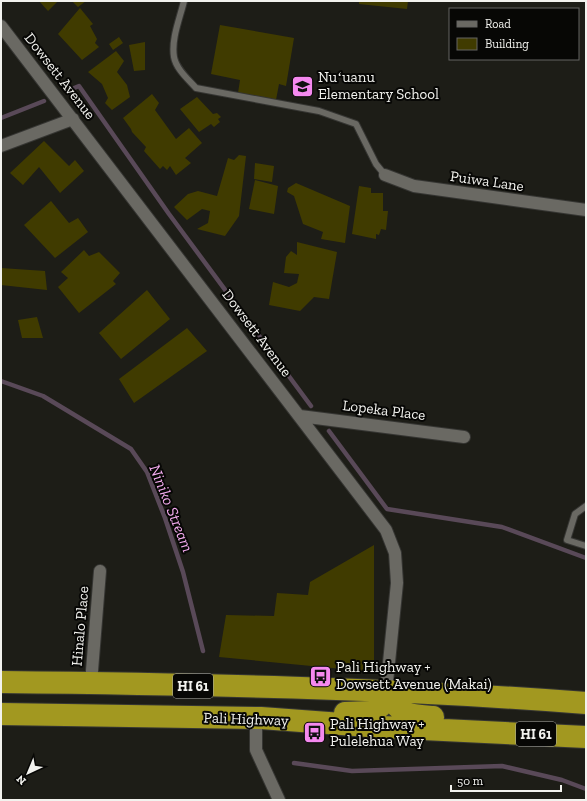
<svg xmlns="http://www.w3.org/2000/svg" width="587" height="801" font-family="'Zilla Slab',serif">
<style>
.lines{fill:none;stroke-linecap:round;stroke-linejoin:round}
.stream{stroke:#594958;stroke-width:4.5}
.building{fill:#403b00}
.lane-casing{stroke:#363633;stroke-width:8}
.street-casing{stroke:#363633;stroke-width:14}
.highway-casing{stroke:#363633;stroke-width:24}
.lane{stroke:#6a6963;stroke-width:6}
.street{stroke:#6a6963;stroke-width:12}
.highway{stroke:#a29820;stroke-width:22}
.labels{text-anchor:middle;stroke-width:4;stroke-linejoin:round;paint-order:stroke}
.shield{fill:#070705;stroke:#acaca8;stroke-width:1}
.shield-label{font-size:14px;font-weight:bold;fill:#f2f2ee}
.street-label{font-size:15px;fill:#f2f2ee;stroke:#070705}
.poi-label{font-size:15px;fill:#f2f2ee;stroke:#070705;text-anchor:start}
.water-label{font-size:16px;font-style:italic;fill:#f5acf0;stroke:#070705}
</style>
<rect width="100%" height="100%" fill="#1d1d17"/>
<g class="lines">
<!-- stream -->
<path class="stream" d="M67,91L79,86L169,214L311,406
M1,118L44,101
M1,381L43,396L131,449L147,472L165,518L183,572L203,651
M329,431L387,509L502,527L586,558
M294,763L352,771L502,766L562,780L586,789"/>
</g>
<!-- building -->
<path class="building" d="M39,1H58L48,11Z
M72,1H86L78,7Z
M359,1H408L407,9L359,4Z
M80,8L93,24L90,26L97,39L95,43L99,47L82,60L58,34Z
M220,25L294,38L286,86L279,84L276,100L238,93L240,80L211,74Z
M119,37L123,43L113,50L109,44Z
M145,42V70L134,71L129,45Z
M116,51L124,61L117,72L127,85L130,97L112,110L105,103L108,98L102,84L88,72Z
M152,94L159,103L155,110L176,139L189,128L202,143L185,158L191,163L176,175L170,166L167,170L163,166L160,169L144,151L146,147L132,132L131,129L123,118Z
M197,97L213,114L217,113L221,117L218,119L220,122L214,127L211,124L199,132L180,109Z
M44,141L69,166L75,160L84,171L60,193L39,167L23,185L10,173Z
M239,155L246,156L239,216L225,236L197,229L208,223L210,211L202,209L187,220L174,207L188,194L198,191L217,196L228,158L234,160Z
M255,163L274,166L272,182L254,179Z
M255,180L278,186L274,214L249,209Z
M296,183L350,206L345,243L321,239L323,232L303,224L294,196L287,192L288,188Z
M359,186L371,188V193H383V211H388L386,230L381,229L379,235L376,234V239L352,234Z
M51,201L69,223L78,218L88,232L55,258L24,225Z
M297,242L337,252L329,299L314,297L300,311L269,305L273,282L289,287L297,283L299,274L284,273L286,257L291,251L297,255Z
M84,250L89,256L99,252L120,273L113,281L116,284L79,313L58,287L68,278L61,272Z
M1,268L45,271L47,290L1,285Z
M147,290L170,319L121,359L99,333Z
M37,317L43,338H22L18,320Z
M187,328L207,351L134,403L119,379Z
M374,545V672L219,657L226,615L274,616L277,593L308,595L310,582Z"/>
<g class="lines">
<defs>
<path id="lane" d="M184,1C180,18 171,39 174,57C176,69 189,80 196,88L319,111L356,124L376,164L385,175
M586,506L575,514L567,540L586,546"/>
<path id="street" d="M1,26L386,530L395,553L397,583L386,692
M1,146L73,119
M385,175L414,186L586,210
M300,416L464,437
M91,683L100,571
M256,718V750L279,800"/>
<path id="highway" d="M1,682C196,684 392,688 586,703
M386,692C402,716 405,715 433,717
M345,713L371,712L380,707L386,692
M1,714L261,718L382,727L586,737"/>
</defs>
<!-- lane casing -->
<use href="#lane" class="lane-casing"/>
<!-- street casing -->
<use href="#street" class="street-casing"/>
<!-- highway casing -->
<use href="#highway" class="highway-casing"/>
<!-- lane -->
<use href="#lane" class="lane"/>
<!-- street -->
<use href="#street" class="street"/>
<!-- highway -->
<use href="#highway" class="highway"/>
</g>
<!-- icons -->
<defs>
<symbol id="school-square" viewBox="-11 -11 22 22"><rect x="-9" y="-9" width="18" height="18" rx="4" fill="#f589ef" stroke="#070705"/><path d="M0-5L7-2L0 1L-7-2ZM-4 1L0 2.5L4 1V4Q0 6-4 4Z" fill="#111"/></symbol>
<symbol id="bus-square" viewBox="-11 -11 22 22"><rect x="-9" y="-9" width="18" height="18" rx="4" fill="#f589ef" stroke="#070705"/><path d="M-5-6H5V4H4V6H2V4H-2V6H-4V4H-5ZM-3.5-4V0h7V-4ZM-3.5 1.2v1.5H-2V1.2ZM2 1.2v1.5H3.5V1.2Z" fill="#111"/></symbol>
</defs>
<g fill-rule="evenodd">
<use href="#school-square" x="290" y="74" width="25" height="25"/>
<use href="#bus-square" x="308" y="664" width="25" height="25"/>
<use href="#bus-square" x="302" y="720" width="25" height="25"/>
</g>
<g class="labels">
<!-- shield labels -->
<g class="shield">
<rect x="173" y="674" width="40" height="24" rx="3"/>
<rect x="516" y="722" width="40" height="24" rx="3"/>
</g>
<g class="shield-label">
<text x="193" y="691">HI 61</text>
<text x="536" y="739">HI 61</text>
</g>
<!-- street labels -->
<g class="street-label">
<text transform="translate(60 76) rotate(52)" y="5">Dowsett Avenue</text>
<text transform="translate(487 181) rotate(8)" y="5">Puiwa Lane</text>
<text transform="translate(257 333) rotate(53)" y="5">Dowsett Avenue</text>
<text transform="translate(384 410) rotate(7)" y="5">Lopeka Place</text>
<text transform="translate(80 626) rotate(-85)" y="5">Hinalo Place</text>
<text transform="translate(246 719) rotate(2)" y="5">Pali Highway</text>
</g>
<!-- poi labels -->
<g class="poi-label">
<text x="318" y="82">Nuʻuanu<tspan x="318" dy="17">Elementary School</tspan></text>
<text x="336" y="672">Pali Highway +<tspan x="336" dy="17">Dowsett Avenue (Makai)</tspan></text>
<text x="330" y="729">Pali Highway +<tspan x="330" dy="17">Pulelehua Way</tspan></text>
</g>
<!-- water labels -->
<g class="water-label">
<text transform="translate(172 508) rotate(68)" y="6">Niniko Stream</text>
</g>
</g>
<!-- border -->
<rect width="587" height="801" fill="none" stroke="#f2f2ee" stroke-width="4"/>
<!-- legend -->
<rect x="449" y="8" width="130" height="52" fill="#070705" stroke="#656562"/>
<rect x="457" y="21" width="20" height="6" fill="#6a6963" stroke="#656562"/>
<text x="485" y="28" font-size="12" fill="#f2f2ee">Road</text>
<rect x="457" y="38" width="20" height="12" fill="#403b00" stroke="#656562"/>
<text x="485" y="48" font-size="12" fill="#f2f2ee">Building</text>
<!-- north arrow -->
<g transform="translate(28 773) rotate(224)" stroke="#070705" stroke-width="3" paint-order="stroke">
<path d="M0-3L7 15L0 10L-7 15Z" fill="#f2f2ee"/>
<text y="-6" font-size="11" font-weight="bold" text-anchor="middle" fill="#f2f2ee">N</text>
</g>
<!-- scale -->
<path d="M451 785v6h110v-6" fill="none" stroke="#f2f2ee" stroke-width="2"/>
<text x="457" y="785" font-size="12" fill="#f2f2ee" stroke="#070705" stroke-width="3" paint-order="stroke">50 m</text>
</svg>
